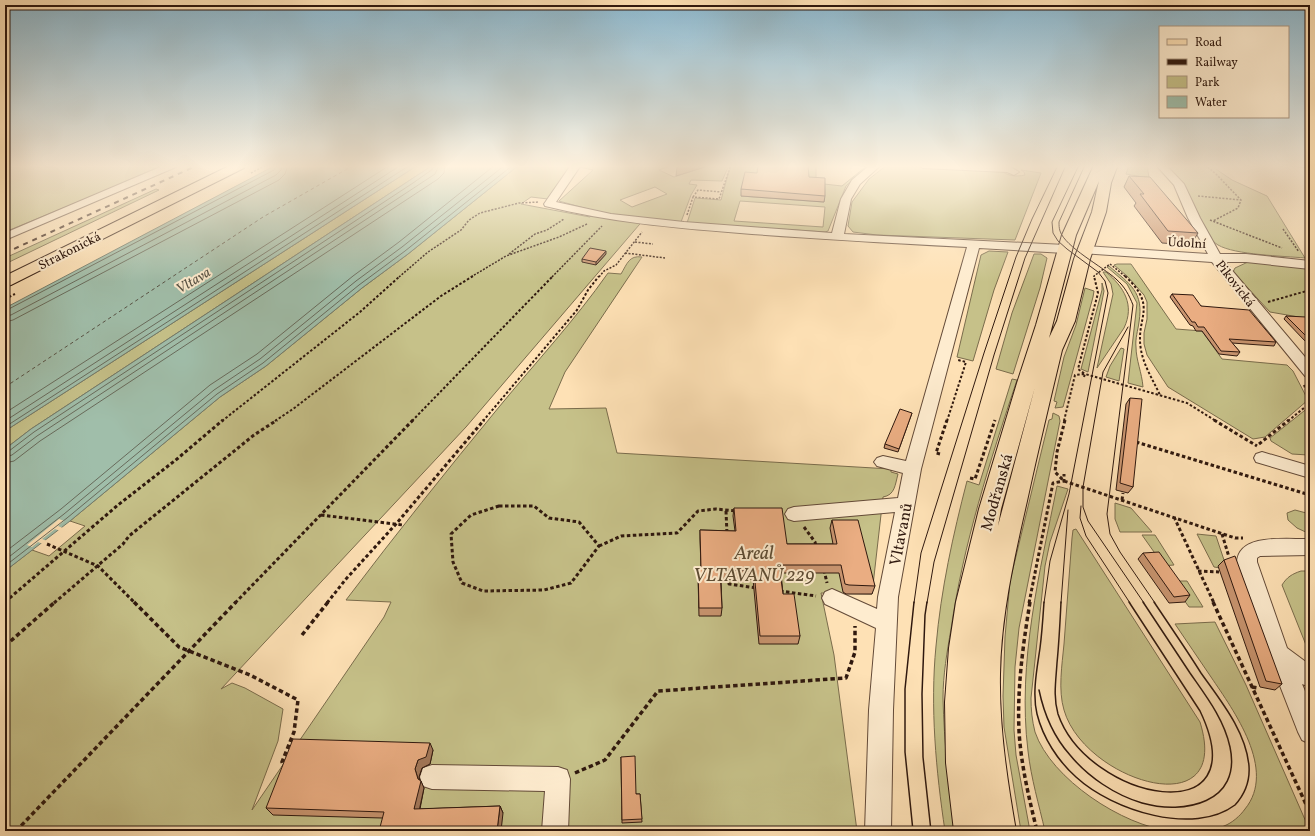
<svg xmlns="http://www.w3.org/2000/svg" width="1315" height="836" font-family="Vollkorn,serif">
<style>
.green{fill:#c6c189;stroke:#7a6c4c;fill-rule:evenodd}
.water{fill:#a0beaa;stroke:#737c6c}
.pier{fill:#fee1b5}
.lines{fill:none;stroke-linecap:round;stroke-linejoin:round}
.shore{stroke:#686b5c;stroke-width:1}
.ferry{stroke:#575245;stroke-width:1;stroke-dasharray:3.5 3;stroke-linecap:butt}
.minor-casing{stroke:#634a38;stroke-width:2}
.major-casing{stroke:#2f180e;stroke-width:2}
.path-far3{stroke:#2f180e;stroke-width:1.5;stroke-dasharray:2 1.5;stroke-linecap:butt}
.path-far2{stroke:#2f180e;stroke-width:2;stroke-dasharray:2.5 2;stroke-linecap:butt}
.path-far1{stroke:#2f180e;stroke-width:3;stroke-dasharray:3.5 2.5;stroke-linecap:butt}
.path{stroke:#2f180e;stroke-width:3.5;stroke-dasharray:4.5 3;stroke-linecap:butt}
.minor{fill:#feeccf;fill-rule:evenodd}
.major{fill:#fee1b5;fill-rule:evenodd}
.tram-far1{stroke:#2f180e;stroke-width:1}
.tram{stroke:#2f180e;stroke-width:1.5}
.rail{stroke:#2f180e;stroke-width:2;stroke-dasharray:5 5;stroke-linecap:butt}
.wall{fill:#c99570;stroke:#2f180e}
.shaded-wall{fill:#a4795b;stroke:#2f180e}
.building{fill:#eaad82;stroke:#2f180e}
.labels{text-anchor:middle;stroke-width:4;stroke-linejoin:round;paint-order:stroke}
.far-street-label{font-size:13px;fill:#2f180e;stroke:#feeccf}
.far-water-label{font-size:14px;font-style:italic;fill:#575245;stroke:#feeccf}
.street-label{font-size:16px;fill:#2f180e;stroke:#feeccf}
.near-park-label{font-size:19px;font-style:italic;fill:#5c4b33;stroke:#feeccf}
</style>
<rect width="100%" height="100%" fill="#fee1b5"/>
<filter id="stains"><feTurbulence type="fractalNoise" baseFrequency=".005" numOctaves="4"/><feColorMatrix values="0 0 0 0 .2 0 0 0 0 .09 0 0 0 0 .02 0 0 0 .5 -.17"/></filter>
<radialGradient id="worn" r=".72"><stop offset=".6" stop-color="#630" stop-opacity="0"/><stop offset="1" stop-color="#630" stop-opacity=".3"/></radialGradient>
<!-- green -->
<path class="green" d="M9,165H163L102,192L5,232V166Z
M418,165H433L31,429L5,449V431Z
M519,165H673L659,170L674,177L711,165H729L722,181L691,180L689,184L697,185L691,195L681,222L645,218L466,427L221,689L232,683L245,688L283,709L278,741L252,810L384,617L391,602L346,600C396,534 447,470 499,407C536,362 575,320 608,273L621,274C627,264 629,255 642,257L565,372L549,409L606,408L617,453L891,469V472L898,474C895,485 895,495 883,497L872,594L821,593L834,655L857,831H5V571L32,550L49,556L85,526L70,521L220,397L266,366L362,288L408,254ZM570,165L593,170L559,201L595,211L590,217L521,204L531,197L548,199ZM655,187L667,194L632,207L620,200Z
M733,165H816V184L741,196L824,202V184L842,186L864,168L865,167L863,165H866L867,167L846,186L828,231L825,232L687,223L695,198L721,200L729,171ZM740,201L825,207L823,227L734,221Z
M887,165L1000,170C1008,176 1015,177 1025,175L1024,172L1021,170L1041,173L1015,240L877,235L853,232L848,226L852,202L869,179Z
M1129,165H1147L1149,178L1126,174Z
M1165,165H1210L1232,180L1267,196L1305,258C1284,256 1235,255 1218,245C1203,236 1193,203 1185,187C1181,179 1172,172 1165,165Z
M156,189L159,190L5,264V258Z
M989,251L1008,252L994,290L973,361L957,357L981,255Z
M1034,254H1041L1047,258L1040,288L1013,374L996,369L1012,313Z
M1248,262L1276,263L1310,269V319L1270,312L1233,272L1235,268Z
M1117,264H1131L1176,329L1202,331L1222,359L1287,365L1293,371L1308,400L1265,437L1253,439L1168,387L1147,355L1144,344V333L1147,319V302L1144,295L1127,276L1114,265Z
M1109,266C1130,284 1144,292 1139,322C1138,330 1135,339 1136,347C1136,360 1142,373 1143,387L1128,383L1137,303L1127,284L1107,267Z
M1103,272H1106C1124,287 1135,305 1124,328L1097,368L1113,294L1111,284Z
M1102,283L1104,291L1088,372L1081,369L1102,290Z
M1085,288L1094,291L1093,297L1063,407L1055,408L1057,402L1054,401L1064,357L1076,325Z
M1121,348L1124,349L1119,381L1106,377L1110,366Z
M1012,379L1017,380C990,461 963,545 951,629C947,652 943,675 943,698C944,743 949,787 955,831H945C936,771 930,707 936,646C941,589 953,535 967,481L979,485Z
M1309,407L1310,443L1308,446L1310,453L1308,455L1292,454L1271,441L1270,438Z
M1053,413L1059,416L1060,421L1019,628L1015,667L1014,730L1016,755L1030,831H1021L1004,727L1003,696L1005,637L1010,581L1049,420L1052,419Z
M1057,486L1068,489L1050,542L1045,566L1031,698C1031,710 1032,720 1035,732C1051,779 1123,826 1171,831H1045C1039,805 1031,778 1028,751C1017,662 1040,572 1057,486Z
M1115,503L1131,508L1152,532H1120L1115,519Z
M1295,510L1310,514V534L1297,528L1288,520L1287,513Z
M1076,529L1200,722C1233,828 1084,781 1064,710C1058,690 1062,665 1064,644C1067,609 1069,573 1072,538L1073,530Z
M1197,534L1216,536L1227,569L1214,567Z
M1142,535H1155L1174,565L1160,566L1159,559Z
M1301,571H1310V655L1282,585C1287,577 1292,574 1301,571Z
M1170,581H1187L1203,607H1189Z
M1215,622L1246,685L1310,831H1206C1212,830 1219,829 1224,826C1232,823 1240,816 1245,809C1277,770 1234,711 1211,677C1199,659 1187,642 1175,624Z"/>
<!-- water -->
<path class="water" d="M276,165H418L5,431V308Z
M433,165H519L408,254L362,288L266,366L220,397L70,521L5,571V449L31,429Z"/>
<!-- pier -->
<path class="pier" d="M59,519L64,521L58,526L63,528L60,531L55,529L42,539L47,541L43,544L38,542L32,547L27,545Z"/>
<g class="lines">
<!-- shore -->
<path class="shore" d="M5,311L274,170L277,165
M5,316L11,315L276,175L281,170L282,165
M5,322L13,320L279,180L285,174L288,165
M5,413L390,165
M5,421L401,165
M5,427L410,165
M5,452L9,451L34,432L413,183L433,169L434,165
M5,457L12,455L37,436L435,174L439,165
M5,463L14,461L40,441L438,179L444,173L445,165
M5,552L61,509L210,385L257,354L353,276L399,242L495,165
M5,560L64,514L214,390L260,359L356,281L402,247L505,165
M5,566L67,518L217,394L263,363L359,285L405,251L513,165"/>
<!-- ferry -->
<path class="ferry" d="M5,387L263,217L354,165"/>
<defs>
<path id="minor" d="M165,165H178L176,167L5,240V233Z
M571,165H581L556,202L611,214L684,222L832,233L841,199L852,180L870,165H881L860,184L851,199L844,234L1065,245L1069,246L1071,249L1069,252L1065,253L979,248L921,469L898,597L893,710L891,831H865L869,710L876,628L825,604L822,598L825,592L832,589L877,609L878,597L895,512L794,521L788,519L785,514L788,509L794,507L898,498L903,473L877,466L874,462L877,458L883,456L906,461L967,247C891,243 816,239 740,233C675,228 609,222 545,206L544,204Z
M918,165L1009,166L1019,172L1014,175L1007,172L923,168Z
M1156,165H1166L1184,184L1200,218L1220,254H1246L1310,261V269L1246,262H1225L1310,363V378L1305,376L1212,262L1081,253L1079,250L1081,247L1085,246L1208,254L1188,218L1174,185Z
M1262,452L1310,466V478L1256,462L1254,458L1256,454Z
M1310,539V555L1260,556L1257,558V562L1287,648L1310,665V687L1302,684L1310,703V744L1302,740L1298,732L1265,647L1237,562C1239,532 1289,540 1310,539Z
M432,765L558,767L567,770L570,779L568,831H542L545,791L432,789L423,786L420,777L423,768Z"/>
<path id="major" d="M231,165H246L244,168L11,285L5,287V276Z
M1094,165H1116L1117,167L1111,183L1106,212L1090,259L1075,321L1062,350C1050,400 1038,450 1027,501C1014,558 1001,616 1000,674C999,727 1007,779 1016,831H954L946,763L945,702L949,648L956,602L979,509L1017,383L1036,325L1062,235ZM1099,181L1092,212L1074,259L1057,321L1049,338L1076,235ZM1035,387L998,526L1001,509Z"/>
</defs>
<!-- minor casing -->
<use href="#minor" class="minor-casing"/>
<!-- major casing -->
<use href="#major" class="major-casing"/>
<!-- path-far3 -->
<path class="path-far3" d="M1205,165L1216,174L1241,200L1238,208L1213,221
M251,173L266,165
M1198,196L1241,200
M693,197L698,190L721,192
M687,215L693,197L719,199L731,165
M1210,220L1282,248
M1283,229L1299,252
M635,242L653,244
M625,253L665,258
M509,254L535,234L547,230L564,219
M1110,264L1126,277
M399,277L428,252L461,230L469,220L480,213L519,203L539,202
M471,277L506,256L559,237L587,224
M552,277L602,226
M599,277L604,271L616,265L642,232
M1094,277V276L1110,264"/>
<!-- path-far2 -->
<path class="path-far2" d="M1125,276C1159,308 1135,316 1141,350C1144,366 1153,380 1160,395
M5,299L15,294
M1268,302L1310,290
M1084,377L1085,374L1187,403L1216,421
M1304,385L1310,401
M222,421L360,312L400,276
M275,421L293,409L441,296L473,276
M412,421L553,276
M483,421L577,310L588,290L599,276
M947,421L966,362L958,360
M1064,421L1075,375L1085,374L1078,369L1098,293L1094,276
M1288,421L1310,403"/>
<!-- path-far1 -->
<path class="path-far1" d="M1065,420L1057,452L1055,472L1064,481L1235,538H1243
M1214,420L1257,446
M1136,442L1310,495
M1259,444L1289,420
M940,454L936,453L947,420
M970,478L975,479L995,420
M1122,500L1123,493
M499,506H534L549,518L579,522L599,546L571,583L544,590L483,591L462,583L453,562L451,534L471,515Z
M726,511L727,534
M321,515L403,525
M1174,517L1214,603
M804,527L815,542L816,546
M1222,534L1229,557
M47,544L98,566L135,603
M599,546L621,536L677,533L698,511L716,509L737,511
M824,570L827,583
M1198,571L1219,572
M729,577V584L757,588
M780,591L816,596
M5,602L118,505L177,459L223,420
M54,603L123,544L129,536L254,435L277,420
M235,603L413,420
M327,603L346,579L396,524L484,420
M1029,603L1053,483L1064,481V474"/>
<!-- path -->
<path class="path" d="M134,602L179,647L250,675L298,700L294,732L282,762L284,767
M1030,602C1023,645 1017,688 1019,731C1021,765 1029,798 1037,831
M1213,602L1310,813
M302,635L328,602
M5,646L55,602
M1252,687L1258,688
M575,773L605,760L658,691L846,678L855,652V626
M16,831L236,602"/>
<!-- minor -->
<use href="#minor" class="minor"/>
<!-- major -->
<use href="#major" class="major"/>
<!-- tram-far1 -->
<path class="tram-far1" d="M1085,165L1059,222C1059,225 1059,228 1060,231C1065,247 1103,267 1116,279C1125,287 1129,295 1133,305L1107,514L1110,534L1120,552L1155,603
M1128,327L1103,372L1083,487V507L1088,521L1144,603
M1081,506L1080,518L1086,536L1130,603
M914,603L921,553L984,353L1016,257L1032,219L1058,165
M927,603L934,562L994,355L1025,258L1066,165
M1044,603L1050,561L1069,494L1108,293L1105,281L1098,272L1067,249L1058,241L1053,233L1052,222L1079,165
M1061,603L1068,510"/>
<!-- tram -->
<path class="tram" d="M927,602L925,615L922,694L923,757L931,831
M1044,602C1043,617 1042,633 1040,648C1037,669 1032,693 1037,714C1043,738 1058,761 1076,777C1113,811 1194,836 1235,805C1245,794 1250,780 1249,766C1246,731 1220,700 1201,673C1186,649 1170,626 1154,602
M1061,602C1060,623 1059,643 1057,663C1056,680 1053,697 1058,714C1088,801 1259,835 1200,711L1129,602
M1039,690C1044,714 1053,736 1070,755C1088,777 1115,795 1142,803C1184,815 1242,803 1230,747C1224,719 1206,696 1190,673C1174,649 1159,626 1143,602
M913,831L905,752V689L914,602"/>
<!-- rail -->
<path class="rail" d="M5,253L198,165"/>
</g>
<!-- wall -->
<path class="wall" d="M1281,165H1310V168Z
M1129,176L1198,233L1191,245L1162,243L1134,206L1136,203L1124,187Z
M809,177L825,196L824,202L741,196V189Z
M606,254L596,265L582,262V259Z
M1172,294L1201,306L1276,342L1274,346L1232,343L1240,352L1237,356L1219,354L1202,331H1196L1193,326L1190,325L1170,297Z
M1286,316L1310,321V341H1305L1284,319Z
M1130,398L1133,487L1128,493L1116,490L1126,404Z
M912,413L898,452L884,448L885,444Z
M734,508L787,544H833L830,528L832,520L875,586L872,594H846L843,592L839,573H781L783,594L800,636L798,644H759L753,579H721L722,608L721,616H699L698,576V568H701L700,539V530L735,531L733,516Z
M1143,553L1190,595L1185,602L1169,603L1138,559Z
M1224,560L1282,684L1275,690L1260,687L1218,566Z
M433,750L430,764L422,768L419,777L420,780L424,788L420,809L500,806L503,813L382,818L273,815L266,808Z
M621,757L636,794H640L642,822L622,823Z"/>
<!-- shaded-wall -->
<path class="shaded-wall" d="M683,165H711L676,176L677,167Z
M606,251V254L596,265V262Z
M430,743L433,750L430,764L422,768L419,777L420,782L421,781L424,788L418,816L414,809L418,779L415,769L418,760Z
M500,806L503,813L501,831H497Z"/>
<!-- building -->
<path class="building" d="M679,165H683L677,167Z
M758,165H808L809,177L825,178V196L741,189L745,172L757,173Z
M1129,176L1150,177L1198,233L1168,231L1140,194H1144Z
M590,248L606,251L596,262L582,259Z
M1172,294L1193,295L1201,306L1249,310L1276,342L1229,339L1240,352L1221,351L1204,327H1198L1195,322H1192Z
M1286,316L1306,317L1310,321V338L1307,337Z
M1130,398L1142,399L1133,487L1120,483Z
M900,409L912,413L899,449L885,444Z
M734,508H782L787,544H837L832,520H858L875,586L849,585L845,584L841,565H779L783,594H794L800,636H760L754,571L720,570L722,608H699L698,568H701L700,530L736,531Z
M1159,552L1190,595L1174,597L1143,553Z
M1235,556L1282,684L1266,681L1224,560Z
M293,739L430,743L426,757L418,760L415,769L418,779L421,781L414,809L500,806L497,831H379L384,812L266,808Z
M635,756L636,794H640L642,819L622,820L621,757Z"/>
<!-- sky -->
<linearGradient id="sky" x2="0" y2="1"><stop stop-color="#8bb8cf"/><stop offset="0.59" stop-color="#fff2de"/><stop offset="1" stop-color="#fff2de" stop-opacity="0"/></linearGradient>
<rect width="1315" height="282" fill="url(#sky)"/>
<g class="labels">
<!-- far-street labels -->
<g class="far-street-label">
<text transform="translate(1187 242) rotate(3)" y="5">Údolní</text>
<text transform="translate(69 250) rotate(-27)" y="5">Strakonická</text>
<text transform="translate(1236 283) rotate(52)" y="5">Pikovická</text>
</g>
<!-- far-water labels -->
<g class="far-water-label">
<text transform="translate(193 280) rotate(-31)" y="5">Vltava</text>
</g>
<!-- street labels -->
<g class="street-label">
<text transform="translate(996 492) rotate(-74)" y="6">Modřanská</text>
<text transform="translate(900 534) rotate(-79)" y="6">Vltavanů</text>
</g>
<!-- near-park labels -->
<g class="near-park-label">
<text x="754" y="559">Areál<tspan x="754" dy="22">VLTAVANŮ 229</tspan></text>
</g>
</g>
<!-- margin -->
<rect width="1315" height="836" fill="none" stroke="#fee1b5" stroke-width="20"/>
<rect x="6" y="6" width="1303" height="824" fill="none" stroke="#2f180e" stroke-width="2"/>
<rect x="10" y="10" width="1295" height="816" fill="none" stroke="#2f180e"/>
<!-- legend -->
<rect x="1159" y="26" width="130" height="92" fill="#feeccf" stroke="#ab9782"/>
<rect x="1167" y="39" width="20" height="6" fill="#fee1b5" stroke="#ab9782"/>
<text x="1195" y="46" font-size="12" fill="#2f180e">Road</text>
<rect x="1167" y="59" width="20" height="6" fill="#2f180e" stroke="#ab9782"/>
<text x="1195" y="66" font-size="12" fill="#2f180e">Railway</text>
<rect x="1167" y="76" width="20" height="12" fill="#c6c189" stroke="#ab9782"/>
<text x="1195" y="86" font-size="12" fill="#2f180e">Park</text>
<rect x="1167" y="96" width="20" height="12" fill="#a0beaa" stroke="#ab9782"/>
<text x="1195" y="106" font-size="12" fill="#2f180e">Water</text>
<rect width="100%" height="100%" filter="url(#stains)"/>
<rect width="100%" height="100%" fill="url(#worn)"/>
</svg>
